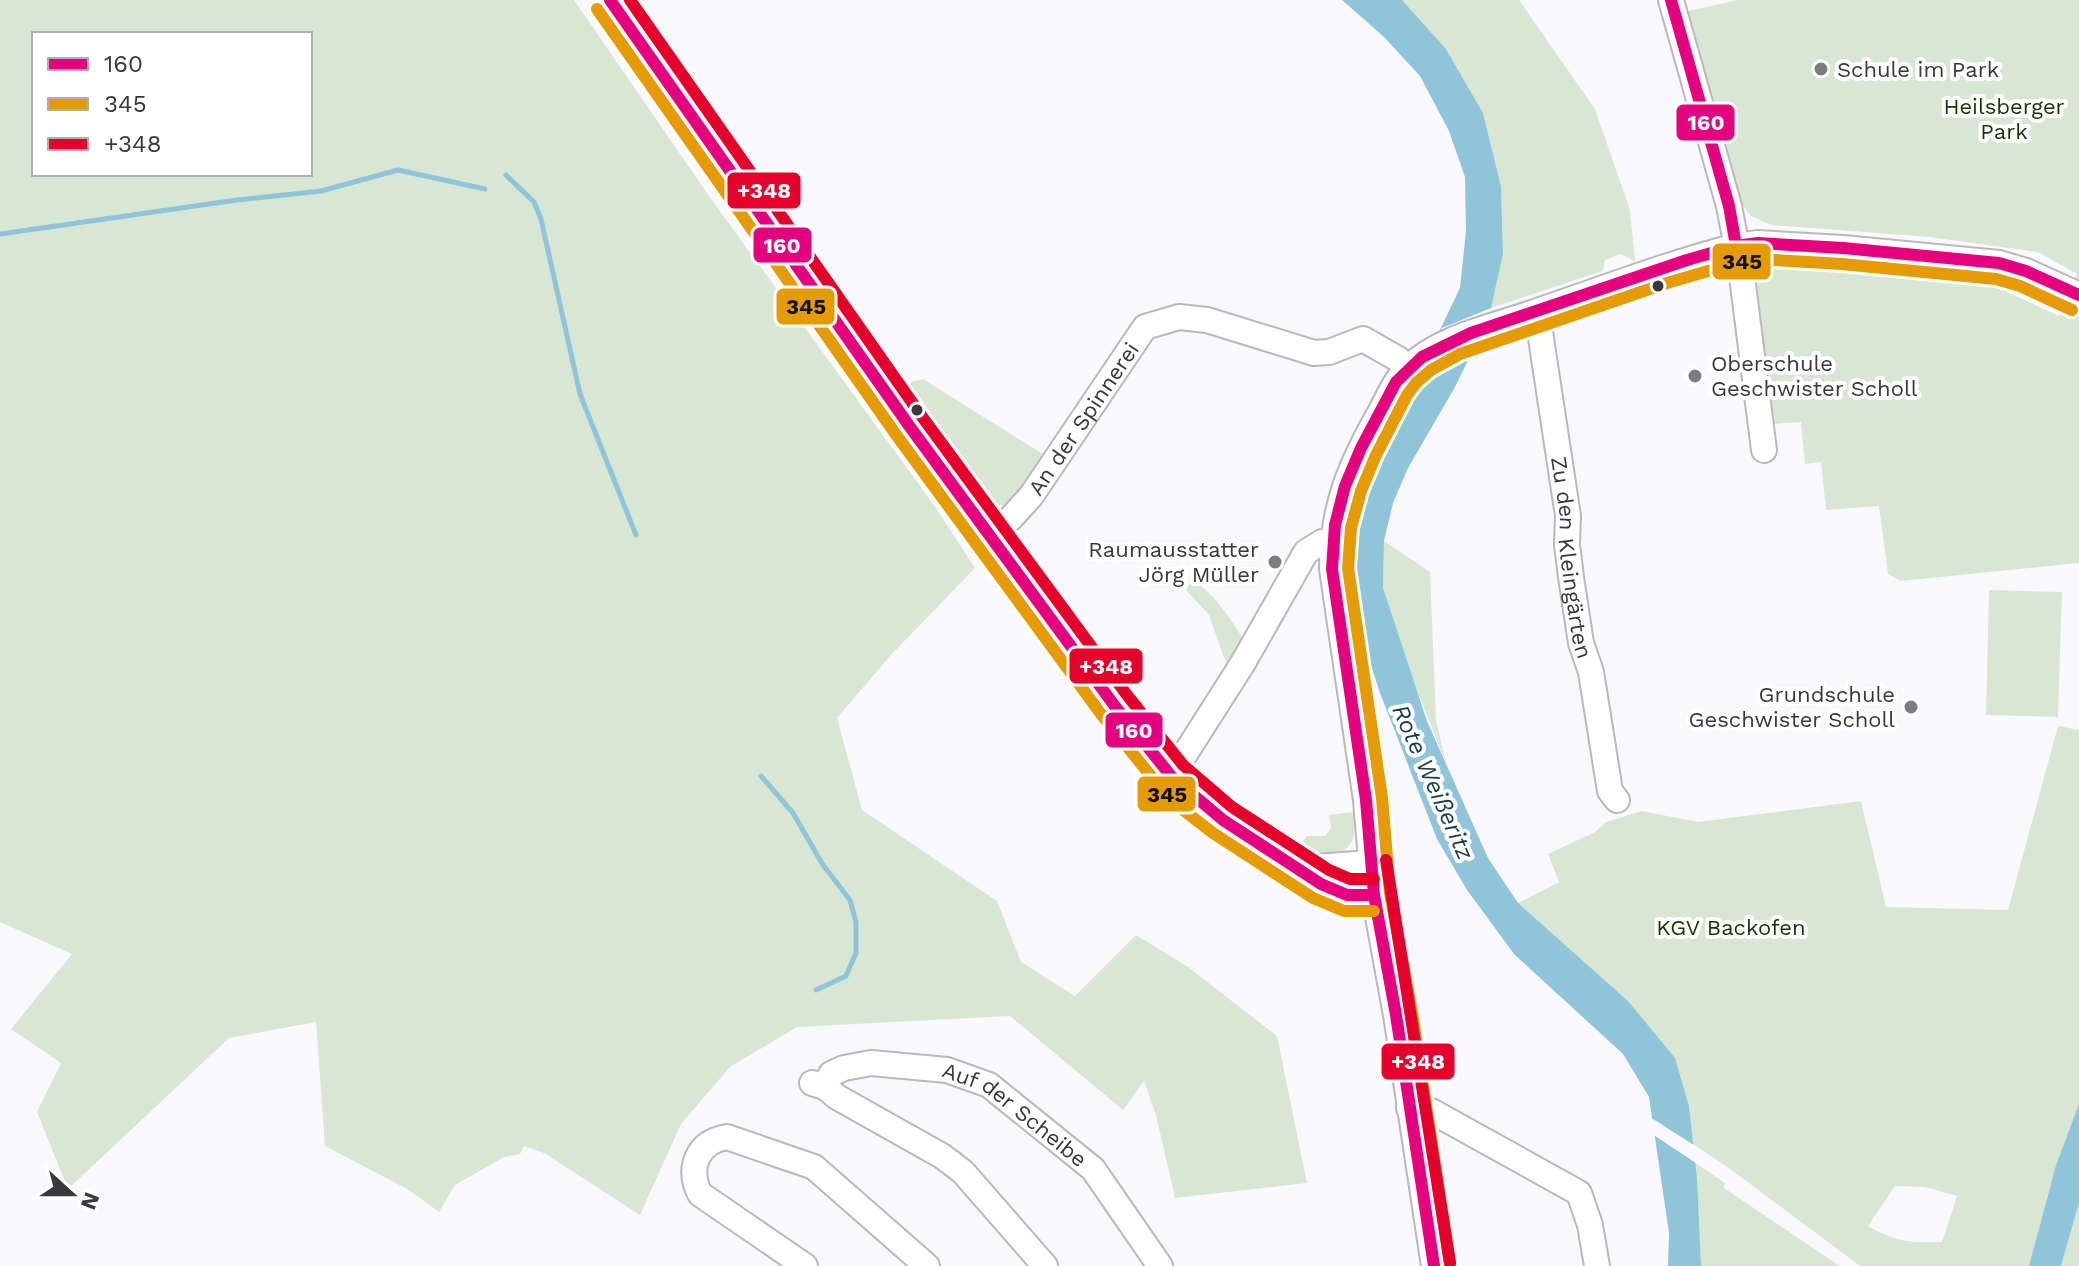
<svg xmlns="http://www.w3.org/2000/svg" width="2079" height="1266" font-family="'Work Sans',sans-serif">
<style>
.green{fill:#d8e7d4;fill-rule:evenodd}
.water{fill:#8fc4d9}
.pier{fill:#f9f9fd}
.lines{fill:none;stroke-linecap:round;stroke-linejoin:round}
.stream{stroke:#8fc4d9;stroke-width:5}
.minor-casing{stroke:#b9b9bd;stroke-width:28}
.minor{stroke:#fefeff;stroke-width:24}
.bus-1-casing{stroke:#fff;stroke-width:18}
.bus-2-casing{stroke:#fff;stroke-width:18}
.bus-3-casing{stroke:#fff;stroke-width:18}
.bus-1{stroke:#e5007d;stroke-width:12}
.bus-2{stroke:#e49b06;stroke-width:12}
.bus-3{stroke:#e4002b;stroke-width:12}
.poi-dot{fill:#7c7c80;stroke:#fff;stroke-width:3}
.bus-dot{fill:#38383d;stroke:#fff;stroke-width:3}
.labels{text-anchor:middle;stroke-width:8;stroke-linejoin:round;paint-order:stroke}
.poi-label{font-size:22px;fill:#38383d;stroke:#fff;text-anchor:start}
.park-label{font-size:22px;fill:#143700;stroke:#fff}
.street-label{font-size:22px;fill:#38383d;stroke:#fff}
.water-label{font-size:24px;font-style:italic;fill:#193d49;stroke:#fff}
.line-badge{stroke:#fff;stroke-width:3}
.badge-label{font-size:22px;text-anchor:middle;font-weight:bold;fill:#fff}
.pale-badge-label{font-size:22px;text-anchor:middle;font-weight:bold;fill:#111}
</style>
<rect width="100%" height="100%" fill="#f9f9fd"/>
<!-- green -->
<path class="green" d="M0,0H574L709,196L936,508L975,568L890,656L837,718L862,810L997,901L1021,962L1075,996L1136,935L1188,967L1277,1036L1307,1183L1175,1198L1156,1115L1144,1081L1123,1110L1010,1016L797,1027L730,1067L681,1124L640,1215L544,1153L524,1146L520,1154L504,1157L455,1185L439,1212L409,1190L325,1146L316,1022L229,1038L68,1189L37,1112L61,1063L11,1029L72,954L0,922ZM310,34V174H34V34Z
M1402,0H1519L1595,109L1630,210L1635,261L1620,254L1605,260L1603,271L1491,308L1503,254L1501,186L1483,113L1446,49Z
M1738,0H2079V563L1901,581L1888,574L1879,506L1826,510L1821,462L1805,464L1801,422L1772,424L1755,275L1756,268L1765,260L2004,284L2007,292L2059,316L2077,274L2038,252L1930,237L1771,225L1751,216L1739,201L1684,12Z
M923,379L1043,454L1015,497L1005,505L993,506L979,499L956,450L913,389H907L913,381Z
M1384,541L1430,572L1436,720L1446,763L1409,670L1383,588Z
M1191,581C1211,587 1233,623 1244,640L1228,669L1209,615L1186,590Z
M1989,590L2062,592L2058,717L1986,715Z
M2058,726L2079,730V1104L2056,1165L2029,1266H1860L1733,1171L1693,1144L1689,1106L1628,1001L1518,903L1559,882L1548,854L1595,832L1606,822L1642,811L1698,822L1861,801L1886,907L2008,910ZM1895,1186L1925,1187L1957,1196L1942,1242C1910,1243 1896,1242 1868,1226Z
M1354,812C1354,818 1355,826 1354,833C1351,861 1316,856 1298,848L1307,836H1325L1331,828L1329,815Z
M1694,1162L1725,1183L1724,1188L1840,1266H1701Z
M2079,1203V1266H2061Z"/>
<!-- water -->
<path class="water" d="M1342,0H1402L1446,49L1483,113L1501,186L1503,254L1491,308L1473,350L1455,387L1408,468L1393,503L1384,541L1383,588L1427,721L1488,858L1518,903L1628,1001L1675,1058L1689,1106L1697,1179L1701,1266H1668L1669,1233L1649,1097L1623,1054L1514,954L1467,890L1437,839L1380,693L1356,619L1349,568L1355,515L1375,457L1404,405L1460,288L1466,231L1465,177L1449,131L1420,76L1384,37Z
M2079,1104V1203L2061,1266H2029L2056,1165Z"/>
<!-- pier -->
<path class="pier" d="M1491,308L1473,350L1449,363L1424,382L1404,405L1442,328Z
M1653,1119L1697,1147L1699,1165L1649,1132V1125Z"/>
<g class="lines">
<!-- stream -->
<path class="stream" d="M506,175L534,202L541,219L580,394L636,535
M0,234L237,200L321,191L398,170L485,189
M761,776L793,813L823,865L850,900L856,922V953L846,976L816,990"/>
<defs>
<g id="minor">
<path d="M610,0L910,427L1114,705L1171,776L1188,793L1223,820L1321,884L1347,895H1374"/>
<path d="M1671,0L1729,206L1741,269L1764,450"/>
<path id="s1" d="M1537,312L1568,516L1567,545L1571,577L1581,643L1591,672L1610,791L1617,800"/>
<path id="s2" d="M990,535L1011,518L1031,496L1145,327L1179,317L1207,320L1314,353L1329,352L1363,339L1398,359L1408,368"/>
<path d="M1171,776L1243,663L1306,552L1322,542L1332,543"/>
<path d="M1293,863L1315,867L1370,863"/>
<path d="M812,1083L825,1087L837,1097L942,1156L963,1172L1045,1266"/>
<path id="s3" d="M825,1087L831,1074L844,1068L871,1063L947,1070L989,1085L1093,1169L1160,1266"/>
<path d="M1409,1108L1421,1107L1433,1112L1579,1193L1590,1225L1597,1266"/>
<path d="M805,1266L700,1194C687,1168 697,1142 727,1137L814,1167L927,1266"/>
<path d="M1434,1266L1396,1015L1374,895L1366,800L1332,569C1332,506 1351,463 1382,409C1389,395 1396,379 1408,368C1442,335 1497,326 1540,310C1605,288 1670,263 1736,246L1758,243L1843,248L1999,263L2026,271L2079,295"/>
</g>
</defs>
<!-- minor casing -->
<use href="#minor" class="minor-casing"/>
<!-- minor -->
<use href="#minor" class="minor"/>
<defs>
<path id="bus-1" d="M610,0L910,427L1114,705L1171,776L1223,820L1321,884L1347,895H1374
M1671,0L1729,206L1736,246
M1434,1266L1396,1015L1374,895L1366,800L1332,569L1335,525L1345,486L1361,448L1396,382L1422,357L1471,333L1687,260L1736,246L1758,243L1843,248L1999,263L2026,271L2079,295"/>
<path id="bus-2" d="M597,9L897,436L1101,714L1159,786L1178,806L1213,833L1313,898L1344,911H1374
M1450,1264L1412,1013L1390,893L1382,798L1348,568L1351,528L1361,491L1376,455L1407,395L1416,383L1431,370L1460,354L1667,283L1739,262L1759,259L1842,264L1996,279L2020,286L2072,310"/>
<path id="bus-3" d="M630,0L923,418L1127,695L1183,765L1232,807L1329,870L1350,879H1374
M1386,860L1450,1263"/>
</defs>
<!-- bus-1 casing -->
<use href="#bus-1" class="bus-1-casing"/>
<!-- bus-2 casing -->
<use href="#bus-2" class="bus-2-casing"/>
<!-- bus-3 casing -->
<use href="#bus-3" class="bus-3-casing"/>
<!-- bus-1 -->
<use href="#bus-1" class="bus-1"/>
<!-- bus-2 -->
<use href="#bus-2" class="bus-2"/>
<!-- bus-3 -->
<use href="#bus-3" class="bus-3"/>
</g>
<!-- markers -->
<g class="poi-dot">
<circle cx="1821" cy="69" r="8"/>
<circle cx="1695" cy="376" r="8"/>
<circle cx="1275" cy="562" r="8"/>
<circle cx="1911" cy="707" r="8"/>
</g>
<g class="bus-dot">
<circle cx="1658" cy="286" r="7"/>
<circle cx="917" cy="410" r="7"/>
</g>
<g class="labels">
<!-- poi labels -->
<g class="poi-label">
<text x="1837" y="77">Schule im Park</text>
<text x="1711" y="371">Oberschule<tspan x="1711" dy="25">Geschwister Scholl</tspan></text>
<text x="1259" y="557" text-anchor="end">Raumausstatter<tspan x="1259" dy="25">Jörg Müller</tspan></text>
<text x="1895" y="702" text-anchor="end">Grundschule<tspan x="1895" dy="25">Geschwister Scholl</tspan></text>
</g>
<!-- park labels -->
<g class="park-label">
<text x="2004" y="114">Heilsberger<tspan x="2004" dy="25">Park</tspan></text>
<text x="1731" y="935">KGV Backofen</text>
</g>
<!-- street labels -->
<g class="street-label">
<text dy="8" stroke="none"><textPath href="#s2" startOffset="150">An der Spinnerei</textPath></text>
<text dy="8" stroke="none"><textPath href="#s1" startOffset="248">Zu den Kleingärten</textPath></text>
<text dy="8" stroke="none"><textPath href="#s3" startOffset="214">Auf der Scheibe</textPath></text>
</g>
<!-- water labels -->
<g class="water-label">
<text transform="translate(1433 782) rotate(66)" y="8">Rote Weißeritz</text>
</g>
</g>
<g class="line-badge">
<rect x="1675" y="103" width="61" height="39" rx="8" fill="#e5007d"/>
<rect x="726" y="171" width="76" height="39" rx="8" fill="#e4002b"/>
<rect x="752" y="226" width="61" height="38" rx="8" fill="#e5007d"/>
<rect x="1711" y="242" width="61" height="39" rx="8" fill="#e49b06"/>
<rect x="775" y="287" width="61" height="39" rx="8" fill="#e49b06"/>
<rect x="1068" y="647" width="76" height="38" rx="8" fill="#e4002b"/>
<rect x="1104" y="711" width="60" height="38" rx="8" fill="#e5007d"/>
<rect x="1136" y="775" width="61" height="38" rx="8" fill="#e49b06"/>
<rect x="1380" y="1042" width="76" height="39" rx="8" fill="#e4002b"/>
</g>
<g class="badge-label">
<text x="1706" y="130">160</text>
<text x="764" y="198">+348</text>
<text x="782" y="253">160</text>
<text x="1106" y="674">+348</text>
<text x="1134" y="738">160</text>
<text x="1418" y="1069">+348</text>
</g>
<g class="pale-badge-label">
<text x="1742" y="269">345</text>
<text x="806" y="314">345</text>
<text x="1167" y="802">345</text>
</g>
<!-- legend -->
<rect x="32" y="32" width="280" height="144" fill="#ffffff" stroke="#afafb1" stroke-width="2"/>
<rect x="48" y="58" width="40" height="12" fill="#e5007d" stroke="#afafb1" stroke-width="2"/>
<text x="104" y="72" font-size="24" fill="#38383d">160</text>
<rect x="48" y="98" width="40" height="12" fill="#e49b06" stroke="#afafb1" stroke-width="2"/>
<text x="104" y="112" font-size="24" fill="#38383d">345</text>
<rect x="48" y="138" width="40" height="12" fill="#e4002b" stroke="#afafb1" stroke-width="2"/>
<text x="104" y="152" font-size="24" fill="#38383d">+348</text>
<!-- north arrow -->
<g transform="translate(72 1194) rotate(111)" stroke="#ffffff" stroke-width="6" paint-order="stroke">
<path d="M0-6L14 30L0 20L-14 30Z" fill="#38383d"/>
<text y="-12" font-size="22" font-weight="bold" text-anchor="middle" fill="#38383d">N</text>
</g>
</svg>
